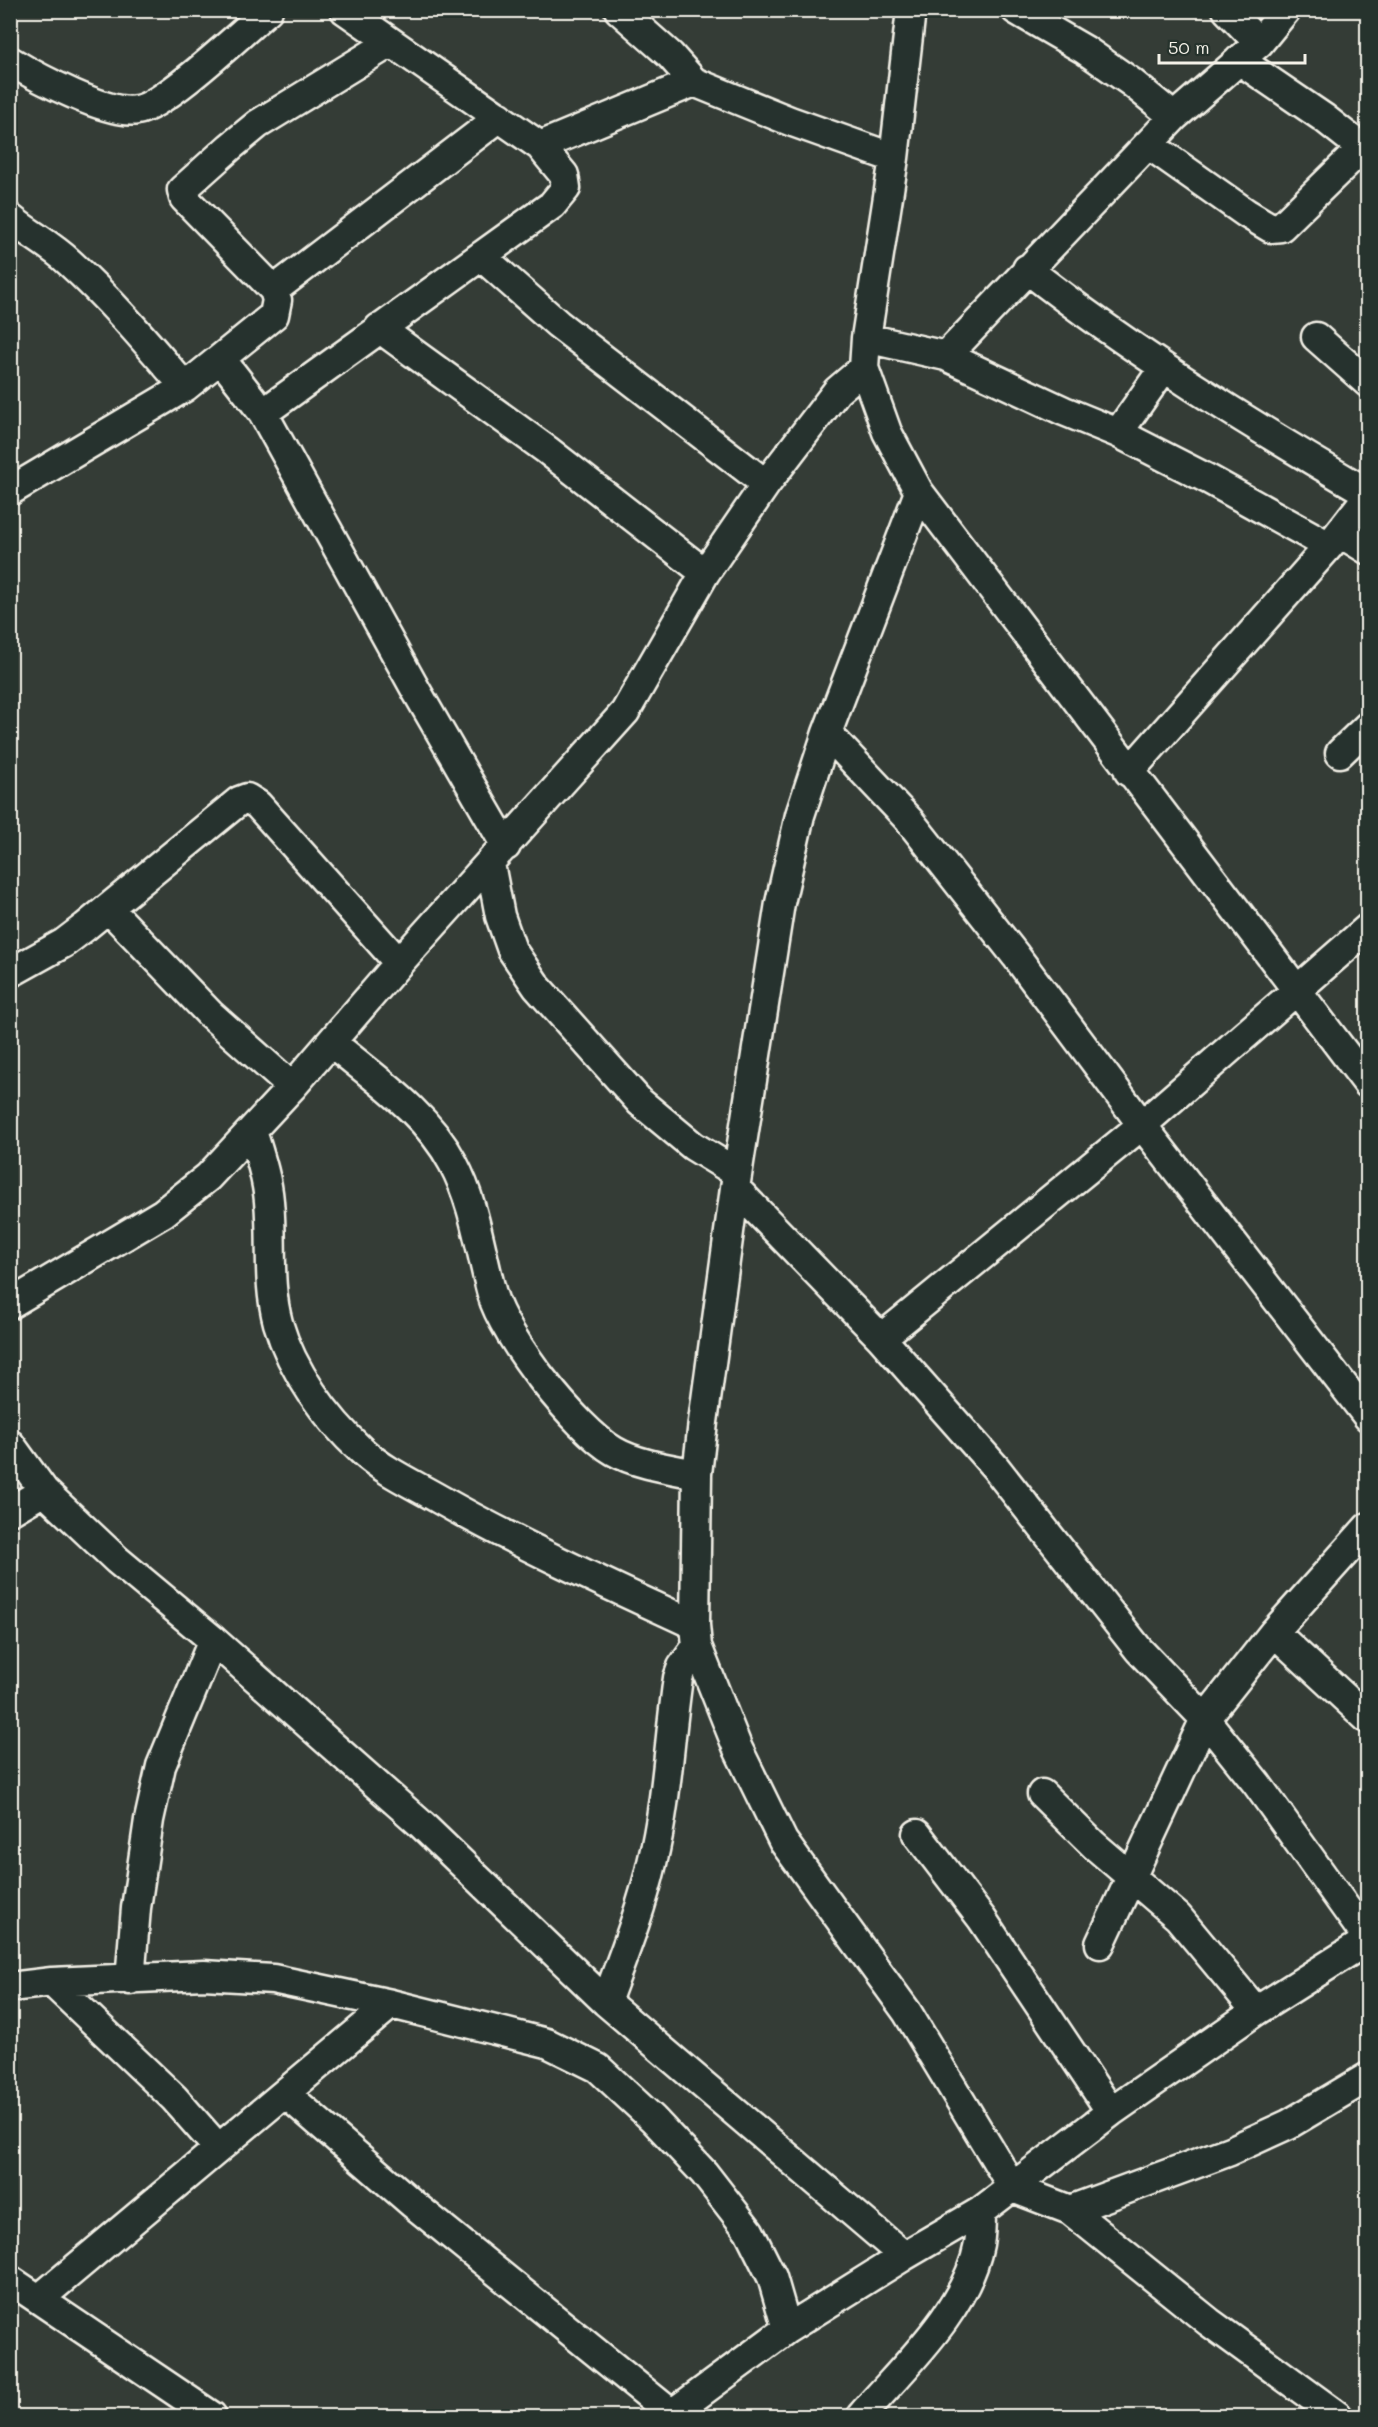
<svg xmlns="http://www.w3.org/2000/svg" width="1378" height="2427" font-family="Mali,sans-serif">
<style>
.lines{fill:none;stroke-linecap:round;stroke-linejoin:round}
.minor-casing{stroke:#f4f1e8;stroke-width:33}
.minor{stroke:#26332d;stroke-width:28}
</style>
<rect width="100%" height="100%" fill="#343c36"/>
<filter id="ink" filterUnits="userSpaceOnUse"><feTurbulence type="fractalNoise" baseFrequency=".0167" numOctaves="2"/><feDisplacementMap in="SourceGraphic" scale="12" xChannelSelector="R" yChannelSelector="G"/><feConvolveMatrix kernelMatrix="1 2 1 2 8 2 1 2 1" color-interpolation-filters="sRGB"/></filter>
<g filter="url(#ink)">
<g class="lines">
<defs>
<path id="minor" d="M619,10L670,55L694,82L790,121L894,158
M911,10L894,158L866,338L864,368L887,432L919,492L1368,1084
M1016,10L1085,50L1131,82L1174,117
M1227,10L1259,43
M1239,60L1324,118L1362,148
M10,61C36,77 109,116 137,110C166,105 242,32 268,10
M1148,144L1246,213L1271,228L1281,227L1368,142
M540,146L694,82
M10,218C29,234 51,245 69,262C111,300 148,344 185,387
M481,256L558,324L766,484
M1027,269C1134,353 1250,424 1368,493
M274,290L500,117
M379,328L547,450L705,573
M1316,337L1368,383
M866,338L946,356L1064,411L1118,433L1210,480L1329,546
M946,356L1174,117L1259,43L1286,10
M221,359L263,413L417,692L506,846
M263,413L552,205L566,188L564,175L540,146L345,10
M1118,433L1163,369
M10,491L185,387L274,315L277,300L274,290L184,198L182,190L230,147L258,124L390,43
M919,492L827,733L800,815L780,903L735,1188L703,1422L697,1474L695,1625L697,1646L738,1749L783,1841L907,2012L1013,2188L1070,2210L1209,2322L1338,2416
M1340,533L1368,550
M827,733L909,820L1016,956L1142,1125L1368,1417
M1340,753L1368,726
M1129,772L1329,546L1368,496
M490,864L500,916L512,950L537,987L640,1102L693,1146L737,1173
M109,909L210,1014L292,1087
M10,973L64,943L85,927L239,801L247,798L258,805L399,963
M331,1042C373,1077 427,1113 453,1163C475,1204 480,1250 492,1294C504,1337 575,1428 614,1451C636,1464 671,1469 697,1474
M252,1131C259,1154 267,1177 269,1201C273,1243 267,1282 278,1323C292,1371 326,1418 362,1451C384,1471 413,1484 439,1499C522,1546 609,1585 695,1625
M735,1188L881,1338L995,1467L1139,1650L1205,1719L1257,1784L1368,1939
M10,1304L163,1213L208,1177L292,1087L399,963L625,712L705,573L766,484L837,391L864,368
M881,1338L1142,1125L1368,928
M10,1444L44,1491L117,1560L213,1640L421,1824L606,2002L904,2256
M10,1511L44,1491
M1274,1632L1368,1719
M1042,1794L1094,1845L1178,1917L1256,2011
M917,1834L982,1919L1111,2112
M1100,1944L1205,1719L1274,1632L1368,1527
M130,1980L136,1908L149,1820L161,1766L213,1640
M52,1982L174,2098L218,2148
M10,1987L52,1982L204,1975L273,1979L391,2004L547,2043L598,2068L653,2119L704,2173L749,2231L772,2277L787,2329
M606,2002C623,1956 641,1911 652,1863C667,1802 669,1740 678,1678L682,1667L697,1646
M286,2094L413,2204L672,2414
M1070,2210L1230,2151L1289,2124L1368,2077
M10,2280L212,2416
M39,2299L391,2004
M669,2416L787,2329L904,2256L981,2211L1111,2112L1256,2011L1368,1940
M861,2416C903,2367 967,2310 979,2244C981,2233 981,2222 981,2211"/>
</defs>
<!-- minor casing -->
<use href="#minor" class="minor-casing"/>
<!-- minor -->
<use href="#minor" class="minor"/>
</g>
</g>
<!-- margin -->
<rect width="1378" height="2427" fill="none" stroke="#26332d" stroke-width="36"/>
<rect x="18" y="18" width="1342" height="2391" fill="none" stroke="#f4f1e8" stroke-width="2" filter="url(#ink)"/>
<!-- scale -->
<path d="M1159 54v9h146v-9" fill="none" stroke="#f4f1e8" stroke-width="3"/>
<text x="1168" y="54" font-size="18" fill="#f4f1e8" stroke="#26332d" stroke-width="4.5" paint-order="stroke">50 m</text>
</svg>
